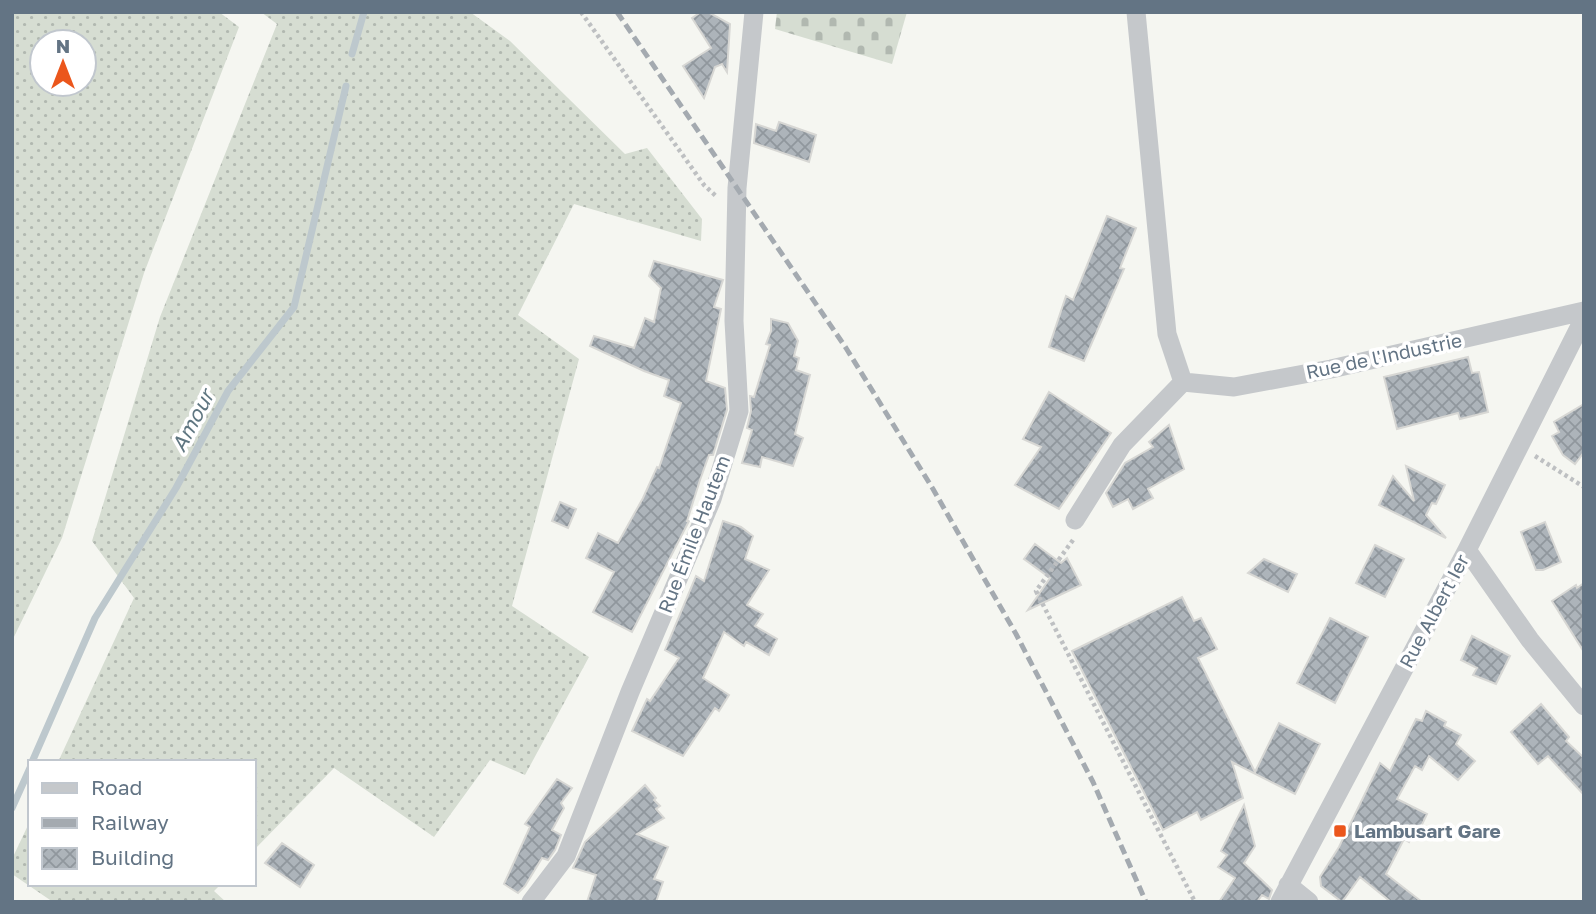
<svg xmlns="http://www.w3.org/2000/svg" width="1596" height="914" font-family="'Golos Text',sans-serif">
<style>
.grass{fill:url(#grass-dots);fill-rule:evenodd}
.cemetery{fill:url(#cemetery-stones)}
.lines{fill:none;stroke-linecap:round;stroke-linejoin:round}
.stream{stroke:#bdc8cd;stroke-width:7}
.building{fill:url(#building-cross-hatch);stroke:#d7d7d4;stroke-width:2}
.path{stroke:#bec0c2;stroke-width:4.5;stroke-dasharray:3.5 3.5;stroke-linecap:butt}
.street{stroke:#c5c8cb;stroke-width:19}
.rail{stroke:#a4aab0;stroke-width:5;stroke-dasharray:10 5;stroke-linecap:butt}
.poi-dot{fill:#eb561c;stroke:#fff;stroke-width:2.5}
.labels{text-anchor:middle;stroke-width:7;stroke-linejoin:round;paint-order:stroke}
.street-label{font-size:19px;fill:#637484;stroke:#fff}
.poi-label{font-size:19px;font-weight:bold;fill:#637484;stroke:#fff;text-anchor:start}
.water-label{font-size:21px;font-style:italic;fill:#5f7681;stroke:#fff}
</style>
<defs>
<pattern id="grass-dots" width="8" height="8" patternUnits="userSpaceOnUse" patternTransform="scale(1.75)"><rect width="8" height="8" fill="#d6ddd2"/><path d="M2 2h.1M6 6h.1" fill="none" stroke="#b1b8b0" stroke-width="1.8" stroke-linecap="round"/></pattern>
<pattern id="cemetery-stones" width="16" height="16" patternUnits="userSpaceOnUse" patternTransform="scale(1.75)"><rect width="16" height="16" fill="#d6ddd2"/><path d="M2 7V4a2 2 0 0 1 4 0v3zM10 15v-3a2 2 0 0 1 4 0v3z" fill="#b1b8b0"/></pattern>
<pattern id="building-cross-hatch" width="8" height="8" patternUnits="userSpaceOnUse" patternTransform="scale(1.75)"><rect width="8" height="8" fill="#adb4ba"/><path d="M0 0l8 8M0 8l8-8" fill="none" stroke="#90979d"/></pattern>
</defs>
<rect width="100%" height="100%" fill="#f5f6f1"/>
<!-- grass -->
<path class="grass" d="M12,12H219L239,27L144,273L62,538L12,641ZM42,42H84V84H42Z
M261,12H470L510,41L625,154L647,148L702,219L701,241L574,204L518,315L579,359L512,606L589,657L525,775L490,760L434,837L334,768L254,850V762H58L134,598L92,541L160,317L277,24Z
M30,821V884H221L214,891L226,902H53L12,874V859Z"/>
<!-- cemetery -->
<path class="cemetery" d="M777,12H907L892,64L775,29Z"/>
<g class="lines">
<!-- stream -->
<path class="stream" d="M352,54L364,12
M32,762L95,618L176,488L228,391L294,307L346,86
M12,808L30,768"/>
</g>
<!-- building -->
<path class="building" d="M701,12H708L730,24L727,72L722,64L715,67L704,98L683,66L711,48L692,18Z
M779,122L816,135L809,162L754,143L756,124L776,131Z
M1107,216L1136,228L1120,268L1124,269L1084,361L1049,347L1066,296L1073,300Z
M654,261L723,280L714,307L721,309L706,381L725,388L727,410L713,455H709L700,480L687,521H689L632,632L593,612L614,572L586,558L598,533L618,543L643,498L657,467L659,468L681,403L664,396L669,380L644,371L590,346L594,336L634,348L645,318L654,322L661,288L649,276Z
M771,319L788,323L798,341L794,356L799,358L796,370L810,375L795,434L803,438L793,466L762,457L760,467L742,463L752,430L747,428L751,411L750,396L754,397L770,345L766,344L771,331Z
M1468,357L1472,373L1479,372L1488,412L1460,419L1458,413L1397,429L1384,377Z
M1049,392L1111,433L1059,509L1015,485L1041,447L1023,439Z
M1584,404V452L1575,464L1563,455L1552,436L1559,432L1554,422Z
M1169,425L1184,469L1148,489L1153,498L1133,509L1128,499L1113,507L1106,493L1125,463L1153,447L1149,442Z
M1406,466L1445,485L1436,504L1432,503L1426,515L1446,538L1379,505L1393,476L1414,501Z
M560,502L576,509L568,528L552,521Z
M723,521L741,527L753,536L745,559L769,570L747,605L763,614L755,626L777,639L769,655L746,642L744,646L724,632L703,678L729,695L719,711L715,708L683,756L632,731L647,699L650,701L679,658L665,650L696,576L704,581Z
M1545,522L1561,562L1543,570H1536L1521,532Z
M1035,544L1061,563L1067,558L1081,585L1028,610L1050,578L1024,559Z
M1375,545L1404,559L1385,597L1356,583Z
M1264,559L1297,574L1288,592L1248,573Z
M1584,583V652L1552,601L1576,585L1577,588Z
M1182,597L1194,621L1201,618L1217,649L1198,658L1255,772L1279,723L1320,744L1295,794L1232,762L1243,798L1201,820L1197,812L1163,830L1072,651Z
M1330,618L1368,637L1335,703L1297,683Z
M1472,636L1510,656L1496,684L1473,675L1477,668L1461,660Z
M1541,704L1569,737L1566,741L1584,758V795L1548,756L1538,764L1511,732Z
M1426,711L1446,722L1444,726L1461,735L1456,744L1475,761L1458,780L1429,756L1422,770L1415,766L1397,799L1427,814L1420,829L1416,827L1409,842L1404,839L1386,874L1422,902H1391L1360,877L1342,902L1321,886L1320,877L1339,847L1380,763L1390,771L1416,719L1422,721Z
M557,779L572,788L561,803L564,808L552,830L561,835L555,850L548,860L542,858L525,886L518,893L504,884L530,827L525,824Z
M645,785L656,798L654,800L660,806L656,809L664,818L637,834L668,847L654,879L663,882L656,902H587L596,875L573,868L585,842Z
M1244,805L1255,846L1244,863L1272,890L1269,899L1262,895L1257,902H1219L1235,878L1218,867L1227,855L1221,851Z
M282,843L314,865L300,887L265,863Z"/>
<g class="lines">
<!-- path -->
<path class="path" d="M581,12L704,185L717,197
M1535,456L1584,487
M1073,540L1036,591L1195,902"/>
<!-- street -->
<path class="street" d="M1136,12L1167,334L1183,382
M1075,520L1122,445L1183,382L1234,387L1331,369L1584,311
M1467,550L1530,640L1584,706
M1288,885L1309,902
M531,902L566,856L630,692L712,499L739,411L734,321L737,188L754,12
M1280,902L1467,550L1584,318"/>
<!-- rail -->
<path class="rail" d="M617,12L846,348L933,489L1016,634L1093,782L1146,902"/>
</g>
<!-- markers -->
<rect class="poi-dot" x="1333" y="824" width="14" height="14" rx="3.5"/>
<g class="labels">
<!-- street labels -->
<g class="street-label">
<text transform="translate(1384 356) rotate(-12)" y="7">Rue de l'Industrie</text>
<text transform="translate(694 534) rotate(-69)" y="7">Rue Émile Hautem</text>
<text transform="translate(1434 611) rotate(-62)" y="7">Rue Albert Ier</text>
</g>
<!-- poi labels -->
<g class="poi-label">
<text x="1354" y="838">Lambusart Gare</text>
</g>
<!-- water labels -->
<g class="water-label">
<text transform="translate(193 421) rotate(-62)" y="7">Amour</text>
</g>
</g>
<!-- border -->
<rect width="1596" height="914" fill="none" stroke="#637484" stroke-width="28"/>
<!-- legend -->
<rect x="28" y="760" width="228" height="126" fill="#ffffff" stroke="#c1c7ce" stroke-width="2"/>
<rect x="42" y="783" width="35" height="10" fill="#c5c8cb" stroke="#c1c7ce" stroke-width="2"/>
<text x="91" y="795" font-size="21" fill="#637484">Road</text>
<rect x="42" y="818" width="35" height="10" fill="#a4aab0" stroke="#c1c7ce" stroke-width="2"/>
<text x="91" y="830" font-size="21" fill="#637484">Railway</text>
<rect x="42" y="848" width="35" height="21" fill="url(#building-cross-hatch)" stroke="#c1c7ce" stroke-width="2"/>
<text x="91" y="865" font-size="21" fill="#637484">Building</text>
<!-- north arrow -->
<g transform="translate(63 63)"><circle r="33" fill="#ffffff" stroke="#c1c7ce" stroke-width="2"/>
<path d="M0-5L12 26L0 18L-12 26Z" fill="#eb561c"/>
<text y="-10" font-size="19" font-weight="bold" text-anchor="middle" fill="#637484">N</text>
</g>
</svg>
